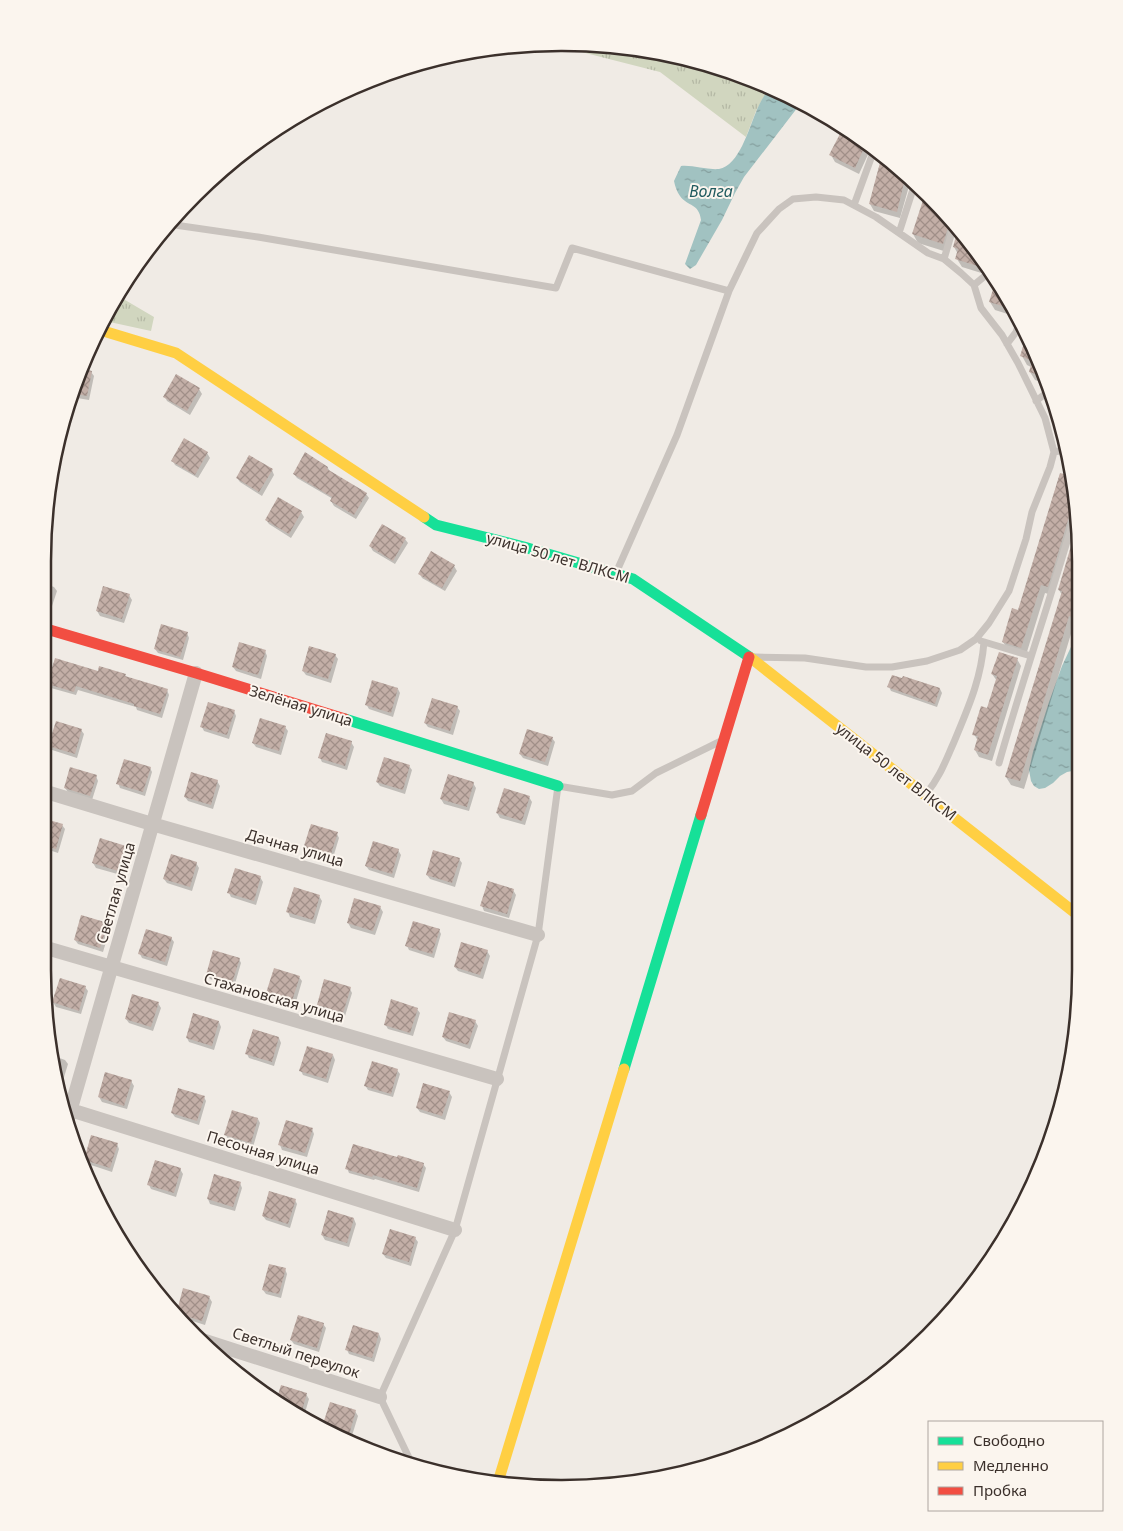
<svg xmlns="http://www.w3.org/2000/svg" width="1123" height="1531" font-family="'Noto Sans',sans-serif">
<style>
.grass{fill:url(#grass-tufts)}
.water{fill:url(#water-ripples)}
.shadow{fill:#0003}
.building{fill:url(#building-cross-hatch)}
.lines{fill:none;stroke-linecap:round;stroke-linejoin:round}
.lane{stroke:#c9c3be;stroke-width:7}
.street{stroke:#c9c3be;stroke-width:14}
.fast{stroke:#16e098;stroke-width:11}
.slow{stroke:#ffcf43;stroke-width:11}
.jam{stroke:#f24e42;stroke-width:11}
.labels{text-anchor:middle;stroke-width:4;stroke-linejoin:round;paint-order:stroke}
.street-label{font-size:15px;fill:#3b302b;stroke:#fbf5ee}
.water-label{font-size:16px;font-style:italic;fill:#1f5a5e;stroke:#fbf5ee}
.rim{fill:none;stroke:#3b302b;stroke-width:2.5}
</style>
<defs>
<pattern id="grass-tufts" width="24" height="20" patternUnits="userSpaceOnUse" patternTransform="scale(1.25)"><rect width="24" height="20" fill="#d1d6bf"/><path d="M3 7l-1-3M5 7V3M7 7l1-3M15 17l-1-3M17 17v-4M19 17l1-3" fill="none" stroke="#b4b8a4"/></pattern>
<pattern id="water-ripples" width="26" height="14" patternUnits="userSpaceOnUse" patternTransform="scale(1.25)"><rect width="26" height="14" fill="#a1c2c1"/><path d="M2 4q2-2 4 0t4 0M15 11q2-2 4 0t4 0" fill="none" stroke="#849e9d"/></pattern>
<pattern id="building-cross-hatch" width="8" height="8" patternUnits="userSpaceOnUse" patternTransform="scale(1.25)"><rect width="8" height="8" fill="#c3afa7"/><path d="M0 0l8 8M0 8l8-8" fill="none" stroke="#a08f88"/></pattern>
</defs>
<rect width="100%" height="100%" fill="#f0ebe5"/>
<!-- grass -->
<path class="grass" d="M550,44L629,47L728,70L769,88L756,111L746,137L660,72Z
M123,287L120,297L154,317L151,331L105,321Z"/>
<!-- water -->
<path class="water" d="M769,88L801,103L744,177L735,193L722,220L696,265L690,269L685,264L701,220C699,203 688,207 680,196C677,192 675,186 674,181L681,166C694,165 706,170 719,169C739,166 749,128 756,112C759,104 764,96 769,88Z
M1077,634L1078,770L1067,772L1060,776L1053,783L1045,788L1039,789L1034,786L1031,781L1029,770L1033,752L1049,702L1062,666Z"/>
<!-- shadow -->
<path class="shadow" d="M844,128L871,148L859,174L835,162L831,155Z
M883,156L903,171L911,179L900,218L874,211L870,204Z
M926,195L958,229L955,230L947,252L918,243L913,234Z
M973,245L991,276L962,267L957,259L958,254L954,247Z
M996,285L1014,316L995,310L990,302Z
M1027,339L1041,363L1047,384L1035,380L1030,372L1031,367L1027,365L1022,356Z
M80,370L91,372L94,376L89,400L71,397Z
M177,376L199,389L202,394L190,415L167,401L165,397Z
M207,453L210,458L198,478L175,465L173,461Z
M306,454L328,468L330,472L366,494L369,498L356,519L334,506L331,501L333,499L297,478L294,474Z
M272,470L274,475L262,496L240,482L237,478Z
M1060,474L1072,478L1076,493V517L1052,595L1045,593L1026,655L1008,650L1003,642L1019,611Z
M301,512L304,517L291,538L269,524L266,520Z
M1076,533L1077,625L1074,624L1024,789L1011,785L1006,777L1062,595L1059,590Z
M405,539L408,543L395,564L373,551L370,546Z
M454,566L457,571L445,591L422,578L420,574Z
M43,583L54,587L57,591L49,615L43,612Z
M129,595L132,600L124,623L100,616L97,611Z
M187,633L189,638L183,660L158,653L155,649Z
M265,651L267,656L261,679L236,671L233,667Z
M335,655L338,659L331,683L306,675L303,671Z
M1017,659L1021,666L992,761L979,757L975,750L978,741L974,734L988,710L997,681L992,674Z
M99,673L125,675L127,678L167,690L169,695L162,718L137,710L136,707L78,690L76,695L51,688L49,683Z
M889,687L940,689L942,693L937,707L891,691Z
M398,689L400,693L393,717L369,709L366,704Z
M457,707L460,711L453,735L428,727L425,723Z
M234,711L236,716L229,739L204,731L202,727Z
M285,727L288,731L281,755L256,747L253,743Z
M81,730L84,734L77,758L49,749L51,752L44,775H43V746L51,748L50,745Z
M552,738L555,742L548,766L523,758L520,754Z
M351,742L354,747L347,770L322,762L320,758Z
M409,766L412,770L405,794L380,786L377,782Z
M150,768L152,772L145,796L120,788L118,783Z
M96,776L98,781L92,800L68,792L65,788Z
M217,781L220,786L213,809L188,801L185,797Z
M473,783L476,788L469,811L444,804L441,799Z
M529,797L532,802L525,825L500,818L497,813Z
M43,819L62,825L65,829L58,853L43,848Z
M337,834L339,838L332,861L307,854L305,849Z
M125,847L128,852L121,875L96,868L93,863Z
M398,850L401,855L394,878L369,870L366,866Z
M459,859L462,863L455,887L430,879L427,875Z
M196,863L199,868L192,891L167,883L164,879Z
M260,877L263,882L256,905L231,897L229,893Z
M513,890L516,895L509,918L484,911L482,906Z
M319,896L322,901L315,924L290,917L288,912Z
M380,907L383,912L375,935L351,928L348,923Z
M107,924L110,929L103,952L78,944L75,940Z
M439,930L441,934L434,958L409,950L407,946Z
M171,938L174,942L167,966L142,958L140,954Z
M487,951L490,956L483,979L458,971L455,967Z
M239,959L241,963L234,987L210,979L207,975Z
M299,977L302,981L295,1005L270,997L267,993Z
M85,987L88,991L81,1014L56,1007L53,1002Z
M350,989L352,993L345,1016L321,1009L318,1004Z
M158,1003L161,1008L153,1031L129,1023L126,1019Z
M417,1009L420,1013L413,1036L388,1029L385,1024Z
M475,1021L478,1026L470,1049L446,1041L443,1037Z
M219,1022L221,1027L214,1050L189,1042L187,1038Z
M279,1038L281,1043L274,1066L249,1058L247,1054Z
M333,1055L335,1060L328,1083L303,1075L301,1071Z
M54,1056L65,1060L68,1064L61,1087H58Z
M397,1070L400,1074L393,1097L368,1090L365,1085Z
M131,1081L134,1086L127,1109L102,1102L99,1097Z
M449,1092L452,1097L445,1120L420,1112L417,1108Z
M204,1097L206,1101L199,1125L175,1117L172,1113Z
M258,1119L260,1123L253,1147L228,1139L226,1135Z
M312,1129L314,1134L307,1157L282,1150L280,1145Z
M117,1144L119,1149L112,1172L88,1164L85,1160Z
M398,1158L423,1164L426,1168L419,1192L375,1179L374,1180L349,1173L347,1168Z
M180,1169L183,1174L176,1197L151,1189L149,1185Z
M240,1183L242,1188L235,1211L210,1204L208,1199Z
M295,1200L297,1204L290,1228L266,1220L263,1216Z
M329,1212L354,1219L356,1224L349,1247L325,1240L322,1235Z
M415,1238L418,1242L411,1266L386,1258L383,1254Z
M285,1269L287,1274L281,1298L266,1294L263,1290Z
M184,1290L209,1297L212,1302L205,1325L183,1318L178,1312Z
M323,1324L326,1328L319,1352L294,1344L291,1340Z
M379,1334L381,1339L374,1362L349,1354L347,1350Z
M281,1387L306,1394L309,1399L304,1416L278,1399Z
M355,1411L358,1416L351,1439L327,1432L324,1427Z"/>
<!-- building -->
<path class="building" d="M843,128L866,144L855,168L829,155Z
M882,155L906,174L897,212L869,204Z
M925,194L950,221L943,244L912,234Z
M958,229L973,245L985,266L984,268L955,259L958,249L953,247Z
M995,283L1003,298L1009,308L989,302Z
M1026,337L1041,363L1045,377L1029,372L1032,361L1020,356Z
M80,368L92,371L87,396L72,393Z
M176,374L200,388L187,411L163,397Z
M184,438L208,452L195,475L171,461Z
M305,452L328,467L327,469L367,493L354,515L330,501L332,497L293,474Z
M249,455L273,469L259,492L236,478Z
M1060,473L1071,476L1072,479L1068,494L1076,495V506L1073,507L1071,510L1048,587L1041,585L1021,648L1002,642L1012,608L1018,610Z
M278,497L302,511L289,534L265,520Z
M382,524L406,538L393,561L369,546Z
M1076,529L1077,619L1069,616L1020,781L1005,777L1062,591L1058,590Z
M431,551L455,565L442,588L418,574Z
M103,586L130,594L122,619L96,611Z
M161,624L188,632L180,657L154,649Z
M239,642L266,650L258,675L232,667Z
M309,646L336,654L328,679L302,671Z
M999,652L1018,658L988,755L974,750L978,736L972,735L981,706L987,708L997,676L991,674Z
M55,658L98,671L99,666L126,674L125,676L168,689L160,714L134,706V704L76,686L74,692L47,684Z
M892,675L902,678L903,676L940,688L935,704L887,687Z
M372,680L398,688L391,713L365,705Z
M432,698L458,706L450,731L424,723Z
M208,702L235,710L227,735L200,727Z
M260,718L286,726L279,751L252,743Z
M56,721L82,729L75,754L48,746Z
M527,729L553,737L545,762L519,754Z
M326,733L352,741L345,766L318,758Z
M384,757L410,765L403,790L376,782Z
M124,759L151,767L143,792L116,784Z
M70,767L97,775L90,796L64,788Z
M191,772L218,780L211,805L184,797Z
M448,774L474,782L467,807L440,799Z
M504,788L530,796L522,821L496,813Z
M42,818L63,824L56,849L42,845Z
M311,824L338,832L330,857L303,849Z
M100,838L126,846L118,871L92,863Z
M373,841L399,849L392,874L365,866Z
M433,850L460,858L452,883L426,875Z
M171,854L197,862L190,887L163,879Z
M235,868L261,876L254,901L227,893Z
M488,881L514,889L507,914L480,906Z
M294,887L320,895L313,920L286,912Z
M354,898L381,906L373,931L347,923Z
M81,915L108,923L100,948L74,940Z
M413,921L440,929L432,954L405,946Z
M146,929L172,937L165,962L138,954Z
M461,942L488,950L480,975L454,967Z
M213,950L240,958L232,983L206,975Z
M274,968L300,976L292,1001L266,993Z
M60,978L86,986L79,1011L52,1002Z
M324,979L351,987L343,1013L317,1005Z
M132,994L159,1002L151,1027L125,1019Z
M391,999L418,1008L410,1033L384,1025Z
M449,1012L476,1020L468,1045L442,1037Z
M193,1013L219,1021L212,1046L186,1038Z
M253,1029L279,1037L272,1062L245,1054Z
M307,1046L333,1054L326,1079L299,1071Z
M372,1061L398,1069L391,1094L364,1086Z
M105,1072L132,1080L124,1106L98,1097Z
M423,1083L450,1091L442,1116L416,1108Z
M178,1088L205,1096L197,1121L171,1113Z
M232,1110L258,1118L251,1143L224,1135Z
M286,1120L313,1128L305,1153L278,1145Z
M91,1135L118,1143L110,1168L84,1160Z
M353,1144L397,1157L398,1155L424,1163L417,1188L373,1175L372,1177L345,1169Z
M155,1160L181,1168L174,1193L147,1185Z
M214,1174L241,1182L233,1207L207,1199Z
M269,1191L296,1199L288,1224L262,1216Z
M328,1210L354,1218L347,1243L321,1235Z
M390,1229L416,1237L409,1262L382,1254Z
M269,1264L286,1268L279,1294L262,1290Z
M183,1288L210,1296L202,1321L179,1314L177,1311Z
M298,1315L324,1323L317,1348L290,1340Z
M353,1325L379,1333L372,1358L345,1350Z
M281,1385L307,1393L301,1414L277,1398Z
M330,1402L356,1410L349,1435L322,1427Z"/>
<g class="lines">
<!-- lane -->
<path class="lane" d="M854,205L874,150
M168,224L258,237L556,288L572,248L729,291
M899,233L915,183
M944,259L954,225
M974,285L986,275L988,271
M1007,344L1016,332L1019,325
M1036,401L1045,394L1048,390
M1054,452L1064,450
M616,573L677,435L729,291L757,233L779,209L793,199L816,197L844,200L876,217L928,253L944,259L961,273L974,285L981,308L1002,335L1018,363L1045,418L1054,452L1050,467L1032,512L1026,539L1009,591L989,623L976,639L960,650L927,661L892,667H866L805,658L755,657
M981,641L1031,656
M999,763C1023,678 1052,595 1076,511
M926,794C940,777 945,762 954,742C968,708 981,680 984,642
M411,1462L380,1397L455,1230L538,935L558,786L612,795L632,791L656,773L719,742"/>
<!-- street -->
<path class="street" d="M43,791L152,824L538,935
M43,947L497,1079
M61,1107L455,1230
M67,1122L196,673
M202,1340L380,1397"/>
<!-- fast -->
<path class="fast" d="M424,517L436,525L524,547L633,579L751,658
M345,719L558,786
M624,1069L701,815"/>
<!-- slow -->
<path class="slow" d="M100,330L176,353L424,517
M751,658L1079,916
M498,1482L624,1069"/>
<!-- jam -->
<path class="jam" d="M43,628L196,673L345,719
M701,815L749,657"/>
</g>
<g class="labels">
<!-- street labels -->
<g class="street-label">
<text transform="translate(558 558) rotate(16)" y="5">улица 50 лет ВЛКСМ</text>
<text transform="translate(301 706) rotate(17)" y="5">Зелёная улица</text>
<text transform="translate(896 772) rotate(38)" y="5">улица 50 лет ВЛКСМ</text>
<text transform="translate(295 848) rotate(16)" y="5">Дачная улица</text>
<text transform="translate(116 893) rotate(-74)" y="5">Светлая улица</text>
<text transform="translate(274 998) rotate(16)" y="5">Стахановская улица</text>
<text transform="translate(263 1153) rotate(17)" y="5">Песочная улица</text>
<text transform="translate(296 1353) rotate(18)" y="5">Светлый переулок</text>
</g>
<!-- water labels -->
<g class="water-label">
<text x="711" y="197">Волга</text>
</g>
</g>
<!-- crop -->
<path d="M0 0H1123V1531H0ZM561 51H562A510 510 0 0 1 1072 561V970A510 510 0 0 1 562 1480H561A510 510 0 0 1 51 970V561A510 510 0 0 1 561 51Z" fill="#fbf5ee" fill-rule="evenodd"/>
<path class="rim" d="M561 51H562A510 510 0 0 1 1072 561V970A510 510 0 0 1 562 1480H561A510 510 0 0 1 51 970V561A510 510 0 0 1 561 51Z"/>
<!-- legend -->
<rect x="928" y="1421" width="175" height="90" fill="#fbf5ee" stroke="#aea6a0"/>
<rect x="938" y="1437" width="25" height="8" fill="#16e098" stroke="#aea6a0"/>
<text x="973" y="1446" font-size="15" fill="#3b302b">Свободно</text>
<rect x="938" y="1462" width="25" height="8" fill="#ffcf43" stroke="#aea6a0"/>
<text x="973" y="1471" font-size="15" fill="#3b302b">Медленно</text>
<rect x="938" y="1487" width="25" height="8" fill="#f24e42" stroke="#aea6a0"/>
<text x="973" y="1496" font-size="15" fill="#3b302b">Пробка</text>
</svg>
